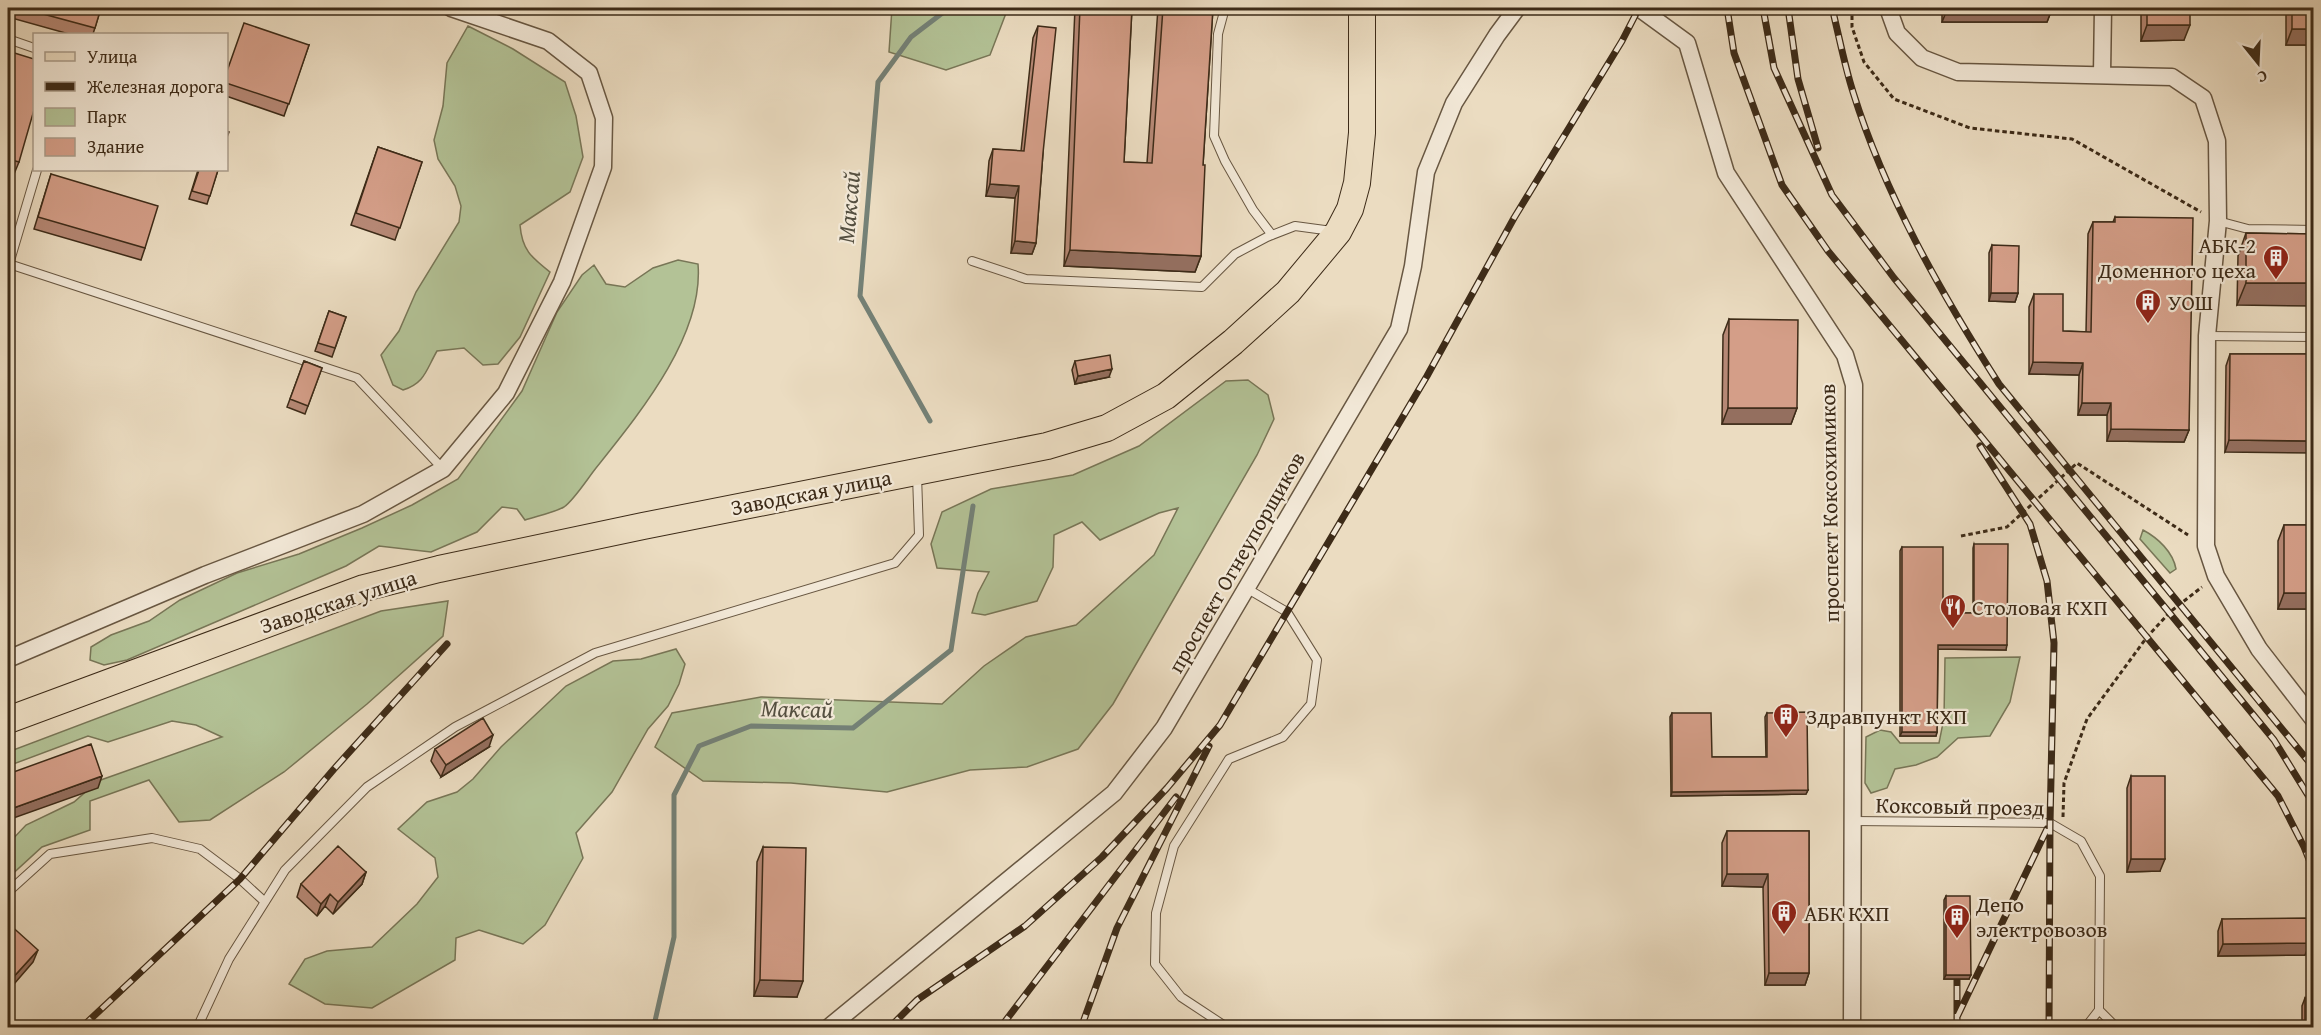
<svg xmlns="http://www.w3.org/2000/svg" width="2321" height="1035" font-family="'Gentium Book Plus',serif">
<style>
.green{fill:#b3c296;stroke:#787657;stroke-width:1.5}
.lines{fill:none;stroke-linecap:round;stroke-linejoin:round}
.stream{stroke:#748177;stroke-width:5}
.service-casing{stroke:#685742;stroke-width:10}
.minor-casing{stroke:#685742;stroke-width:19}
.primary-casing{stroke:#3d2b18;stroke-width:28}
.path{stroke:#3d2b18;stroke-width:3;stroke-dasharray:4.5 3;stroke-linecap:butt}
.service{stroke:#f2e8d7;stroke-width:8}
.minor{stroke:#f2e8d7;stroke-width:16}
.primary{stroke:#ebdcc1;stroke-width:26}
.rail-casing{stroke:#3d2b18;stroke-width:7}
.rail{stroke:#f2e8d7;stroke-width:4.5;stroke-dasharray:14;stroke-linecap:butt}
.wall{fill:#b68875;stroke:#3d2b18;stroke-width:1.5}
.shaded-wall{fill:#946f5f;stroke:#3d2b18;stroke-width:1.5}
.building{fill:#d49e88;stroke:#3d2b18;stroke-width:1.5}
.labels{text-anchor:middle;stroke-width:4.5;stroke-linejoin:round;paint-order:stroke}
.poi-label{font-size:22px;fill:#3d2b18;stroke:#f2e8d7;text-anchor:start}
.street-label{font-size:22px;fill:#3d2b18;stroke:#f2e8d7}
.water-label{font-size:24px;font-style:italic;fill:#544f40;stroke:#f2e8d7}
</style>
<rect width="100%" height="100%" fill="#ebdcc1"/>
<filter id="stains"><feTurbulence type="fractalNoise" baseFrequency=".00333" numOctaves="4"/><feColorMatrix values="0 0 0 0 .2 0 0 0 0 .09 0 0 0 0 .02 0 0 0 .5 -.17"/></filter>
<radialGradient id="worn" r=".72"><stop offset=".6" stop-color="#630" stop-opacity="0"/><stop offset="1" stop-color="#630" stop-opacity=".3"/></radialGradient>
<!-- green -->
<path class="green" d="M892,8H1008L990,55L946,70L889,52Z
M468,26L513,49L565,82L576,116L583,157L570,192L520,225C522,250 531,257 550,272L520,337L498,364L483,365L464,348L437,351C426,370 425,383 403,390L393,385L381,355L399,331L416,292L459,222L461,206L455,186L438,159L434,140L443,106L447,63Z
M678,260L698,264C704,336 639,414 596,468C588,478 574,500 564,507C553,513 537,516 525,520L517,509L502,507L477,532L431,552L379,546L346,566L127,660L104,665L90,660L91,647L111,635L149,621L180,600L237,573L299,554L362,528L412,505L458,479L522,391L557,312L582,275L594,265L606,284L625,287L653,268Z
M1248,380L1268,395L1274,419L1257,455L1113,704L1078,749L1027,767L970,770L887,792L791,783L703,781L655,747L672,713L761,697L942,704L984,666L1026,637L1076,625L1154,555L1178,508L1159,513L1100,540L1082,522L1054,535L1053,567L1037,601L985,615L972,613L978,593L989,572L937,568L931,544L942,512L991,489L1073,475L1139,446L1226,381Z
M2143,530C2158,538 2173,552 2176,569L2170,573L2140,539Z
M448,601L443,636L367,704L284,772L210,820L179,822L149,780L90,801V830L42,847L8,878V844L26,825L74,802L98,781L222,737L196,725L172,721L108,742L88,736L8,766V752L381,611Z
M676,649L685,664L679,684L668,706L648,729L612,792L576,833L583,858L545,925L523,944L479,930L456,938L455,960L372,1008L325,1004L289,984L305,959L327,951L372,947L417,904L438,877L435,858L398,829L427,802L457,792L473,779L501,747L566,686L613,661L641,659Z
M2020,657L2010,702L1990,736L1958,738L1937,757L1916,765L1895,769L1887,788L1871,793L1865,783L1866,737L1880,730L1891,732L1900,743H1939L1944,718L1945,658Z"/>
<g class="lines">
<!-- stream -->
<path class="stream" d="M930,421L860,296L878,82L911,37L949,8
M642,1028L655,1021L674,937V795L699,746L751,726L853,728L951,650L973,506"/>
<defs>
<path id="service" d="M1225,8L1218,34L1214,136L1225,161L1253,210L1272,235
M8,39L34,48
M2218,221L2248,229L2314,230
M972,261L1026,279L1202,287L1235,254L1267,237L1295,226L1332,231
M8,264H9L37,170
M9,264L357,378L443,469
M2207,336L2314,337
M1853,821L2050,823L2081,841L2100,876L2099,1010L2085,1028
M8,892L50,854L152,838L200,849L240,879L265,902
M2099,1010L2116,1027L2149,1028
M197,1028L229,959L285,870L367,787L455,727L595,653L895,563L919,535L917,475
M1228,1028L1181,997L1155,964L1156,913L1174,846L1229,759L1283,737L1311,704L1317,660L1287,612L1246,588"/>
<path id="minor" d="M1639,8L1687,43L1726,173L1845,355L1854,385L1852,1028
M1888,8L1897,33L1922,58L1958,72L2172,77L2203,98L2217,141L2218,221L2207,336L2206,546L2216,576L2259,649L2314,720
M2102,74L2103,8
M8,659L205,575L363,514L443,469L506,393L562,282L603,167L604,118L589,73L548,41L451,8
M828,1028L1114,793L1164,728L1399,329L1413,266L1426,172L1454,103L1497,35L1517,8"/>
<path id="primary" d="M8,720L364,588L439,569L643,526L1047,446L1107,428L1166,396L1233,342L1288,292L1338,232L1350,209L1357,183L1362,133V8"/>
</defs>
<!-- service casing -->
<use href="#service" class="service-casing"/>
<!-- minor casing -->
<use href="#minor" class="minor-casing"/>
<!-- primary casing -->
<use href="#primary" class="primary-casing"/>
<!-- path -->
<path class="path" d="M1852,8V27L1864,62L1894,99L1970,128L2072,139L2201,212
M1961,536L2007,527L2077,463L2188,535
M2063,817L2064,783L2087,719L2147,637L2170,612L2202,587"/>
<!-- service -->
<use href="#service" class="service"/>
<!-- minor -->
<use href="#minor" class="minor"/>
<!-- primary -->
<use href="#primary" class="primary"/>
<defs>
<path id="rail" d="M1727,8L1734,53L1782,185L1828,251L2278,796L2304,847L2314,872
M1763,8L1774,68L1832,195L1894,278L2274,740L2314,805
M1788,8L1798,79L1818,148
M1834,8V16C1840,41 1845,67 1853,92C1885,195 1941,293 1999,384L2314,768
M1980,446L2030,524L2047,581L2054,643L2050,823L2049,1028
M1957,1017L2047,829
M81,1028L240,879L334,769L447,644
M889,1028L917,1000L1025,926L1102,857L1167,788L1220,725L1427,376L1514,218L1622,41L1639,8
M1000,1028L1176,797
M1081,1028L1117,928L1209,746
M1957,1028V963"/>
</defs>
<!-- rail casing -->
<use href="#rail" class="rail-casing"/>
<!-- rail -->
<use href="#rail" class="rail"/>
</g>
<!-- wall -->
<path class="wall" d="M8,8H101L93,34H69L8,17Z
M1075,8H1132L1124,162L1147,163L1158,8H1213L1203,165L1201,256L1195,272L1064,266Z
M1942,8H2052V9L2047,22H1942Z
M2141,8H2190L2184,40L2141,41Z
M2286,8H2313V45H2286Z
M1038,26L1043,153L1036,243L1032,254L1011,253L1015,198L986,196L989,161L993,149L1021,151L1033,38Z
M309,45L284,116L226,96V73Z
M8,51L19,162L14,174L8,172Z
M378,147L422,162L395,240L351,225Z
M198,170H218L207,204L189,199Z
M51,174L145,248L141,260L34,229Z
M2115,217L2189,430L2184,442L2107,441V415H2078L2079,375L2029,374V307L2034,294L2063,331L2086,332L2088,234L2093,222H2113Z
M2246,233L2313,234L2237,305L2238,256Z
M1992,245L2018,293L2015,302L1989,301V253Z
M329,311L346,317L332,357L315,351Z
M1729,319L1797,408L1791,424H1722L1723,335Z
M2230,354H2313L2225,452L2226,366Z
M304,361L322,368L305,414L287,407Z
M1075,361L1109,377L1075,384L1072,370Z
M2284,525H2313V609H2278V541Z
M1974,544L2006,650L1938,649L1937,732L1936,736H1900V551L1902,547L1943,613H1973V548Z
M1672,713L1712,757H1766L1765,717L1767,713L1808,790L1806,794L1671,796L1670,717Z
M489,747L441,777L431,761L435,749Z
M2131,776L2160,871L2127,872V788Z
M1727,831H1809V973L1805,985H1765L1763,887L1722,886V843Z
M763,847L797,997L754,996L757,862Z
M366,872L362,884L333,914L325,906L317,916L297,897L301,884Z
M1946,896L1969,979H1944V900Z
M2222,919L2310,943L2305,955L2218,956V931Z
M2305,998L2313,1028H2302V1006Z"/>
<!-- shaded-wall -->
<path class="shaded-wall" d="M2052,9L2047,22H1942L1947,10Z
M2147,25H2190L2184,40L2141,41Z
M2292,29H2313V45H2286Z
M990,184L1019,186L1015,198L986,196Z
M1015,241L1036,243L1032,254L1011,253Z
M1070,250L1201,256L1195,272L1064,266Z
M2246,283H2313V306L2237,305Z
M1991,293H2018L2015,302L1989,301Z
M2033,362L2083,363L2079,375L2029,374Z
M1112,369L1109,377L1075,384L1078,376Z
M2082,403H2111L2107,415H2078Z
M1728,408H1797L1791,424H1722Z
M2111,429L2189,430L2184,442L2107,441Z
M2229,440L2313,441V453L2225,452Z
M2284,593H2313V609H2278Z
M1938,645H2007L2006,650L1936,649Z
M1902,732H1937L1936,736H1900Z
M493,735L489,747L441,777L446,765Z
M102,776L98,788L8,820V810Z
M1808,790L1806,794L1671,796L1672,792Z
M2131,859H2165L2160,871L2127,872Z
M366,872L362,884L333,914L338,902Z
M1727,874H1768L1763,887L1722,886Z
M330,894L325,906L317,916L321,904Z
M2310,943L2305,955L2218,956L2223,944Z
M38,950L33,962L8,991V983Z
M1769,973H1809L1805,985H1765Z
M1946,975H1971L1969,979H1944Z
M760,980L803,981L797,997L754,996Z"/>
<!-- building -->
<path class="building" d="M21,8H101L95,28Z
M1080,8H1132L1124,162L1152,163L1163,8H1213L1203,165H1205L1201,256L1070,250Z
M1947,8H2052V9L1947,10Z
M2147,8H2190V25H2147Z
M2292,8H2313V29H2292Z
M244,23L309,45L289,104L226,83V74Z
M1038,26L1056,28L1043,153L1036,243L1015,241L1019,186L990,184L993,149L1024,151Z
M8,51L34,59V110L19,162L8,159Z
M226,131L229,132L226,140Z
M378,147L422,162L400,228L356,213Z
M199,170H218L210,196L192,191Z
M51,174L158,206L145,248L38,217Z
M2115,217L2193,218L2189,430L2111,429V403H2082L2083,363L2033,362L2034,294H2063V331L2091,332L2093,222H2115Z
M2246,233L2313,234V283H2246Z
M1992,245L2019,246L2018,293H1991Z
M329,311L346,317L335,348L318,343Z
M1729,319L1798,320L1797,408H1728Z
M2230,354H2313V441L2229,440Z
M1110,355L1112,369L1078,376L1075,361Z
M304,361L322,368L308,406L290,399Z
M2284,525H2313V593H2284Z
M1974,544H2008L2007,645H1938L1937,732H1902V547H1943V613H1974Z
M1807,712L1808,790L1672,792V713H1711L1712,757H1767V713Z
M483,718L493,735L446,765L435,749Z
M91,744L102,776L8,810V774Z
M2131,776H2165V859H2131Z
M1727,831H1809V973H1769L1768,874H1727Z
M338,846L366,872L338,902L330,894L321,904L301,884Z
M763,847L806,848L803,981L760,980Z
M1946,896H1970L1971,975H1946Z
M2309,918L2310,943L2223,944L2222,919Z
M8,923L38,950L8,983Z
M2305,998H2313V1028H2305Z"/>
<!-- icons -->
<defs>
<symbol id="building-pin" viewBox="-11 -11 22 30"><path d="M0 17L-7.5 6A9.5 9.5 0 1 1 7.5 6Z" fill="#8f2418" stroke="#f2e8d7"/><path d="M-4-6H4V6H1V3H-1V6H-4ZM-2.5-4.3h1.7v1.8h-1.7ZM.8-4.3h1.7v1.8H.8ZM-2.5-1h1.7V.8h-1.7ZM.8-1h1.7V.8H.8Z" fill="#fff"/></symbol>
<symbol id="restaurant-pin" viewBox="-11 -11 22 30"><path d="M0 17L-7.5 6A9.5 9.5 0 1 1 7.5 6Z" fill="#8f2418" stroke="#f2e8d7"/><path d="M-5-6h1v4h1v-4h1v4h1v-4h1v5L-1.5 .5V6h-2V.5L-5-1ZM5-6V6H3V1.5H1.5Q1.5-4 5-6Z" fill="#fff"/></symbol>
</defs>
<g fill-rule="evenodd">
<use href="#building-pin" x="2261" y="243" width="30" height="40"/>
<use href="#building-pin" x="2133" y="287" width="30" height="40"/>
<use href="#restaurant-pin" x="1938" y="592" width="30" height="40"/>
<use href="#building-pin" x="1771" y="701" width="30" height="40"/>
<use href="#building-pin" x="1769" y="898" width="30" height="40"/>
<use href="#building-pin" x="1942" y="902" width="30" height="40"/>
</g>
<g class="labels">
<!-- poi labels -->
<g class="poi-label">
<text x="2256" y="253" text-anchor="end">АБК-2<tspan x="2256" dy="25">Доменного цеха</tspan></text>
<text x="2168" y="310">УОШ</text>
<text x="1972" y="615">Столовая КХП</text>
<text x="1806" y="724">Здравпункт КХП</text>
<text x="1976" y="912">Депо<tspan x="1976" dy="25">электровозов</tspan></text>
<text x="1804" y="921">АБК КХП</text>
</g>
<!-- street labels -->
<g class="street-label">
<text transform="translate(811 492) rotate(-11)" y="8">Заводская улица</text>
<text transform="translate(1829 503) rotate(-91)" y="8">проспект Коксохимиков</text>
<text transform="translate(1236 562) rotate(-60)" y="8">проспект Огнеупорщиков</text>
<text transform="translate(338 601) rotate(-18)" y="8">Заводская улица</text>
<text transform="translate(1960 806) rotate(1)" y="8">Коксовый проезд</text>
</g>
<!-- water labels -->
<g class="water-label">
<text transform="translate(849 207) rotate(-85)" y="8">Максай</text>
<text transform="translate(797 709) rotate(1)" y="8">Максай</text>
</g>
</g>
<!-- margin -->
<rect width="2321" height="1035" fill="none" stroke="#ebdcc1" stroke-width="30"/>
<rect x="9" y="9" width="2303" height="1017" fill="none" stroke="#3d2b18" stroke-width="3"/>
<rect x="15" y="15" width="2291" height="1005" fill="none" stroke="#3d2b18" stroke-width="1.5"/>
<!-- legend -->
<rect x="33" y="33" width="195" height="138" fill="#f2e8d7" stroke="#aa9c8b" stroke-width="1.5"/>
<rect x="45" y="52" width="30" height="9" fill="#ebdcc1" stroke="#aa9c8b" stroke-width="1.5"/>
<text x="87" y="63" font-size="18" fill="#3d2b18">Улица</text>
<rect x="45" y="82" width="30" height="9" fill="#3d2b18" stroke="#aa9c8b" stroke-width="1.5"/>
<text x="87" y="93" font-size="18" fill="#3d2b18">Железная дорога</text>
<rect x="45" y="108" width="30" height="18" fill="#b3c296" stroke="#aa9c8b" stroke-width="1.5"/>
<text x="87" y="123" font-size="18" fill="#3d2b18">Парк</text>
<rect x="45" y="138" width="30" height="18" fill="#d49e88" stroke="#aa9c8b" stroke-width="1.5"/>
<text x="87" y="153" font-size="18" fill="#3d2b18">Здание</text>
<!-- north arrow -->
<g transform="translate(2258 63) rotate(162)" stroke="#f2e8d7" stroke-width="4.5" paint-order="stroke">
<path d="M0-4.5L10 22L0 15L-10 22Z" fill="#3d2b18"/>
<text y="-9" font-size="16" font-weight="bold" text-anchor="middle" fill="#3d2b18">С</text>
</g>
<rect width="100%" height="100%" filter="url(#stains)"/>
<rect width="100%" height="100%" fill="url(#worn)"/>
</svg>
